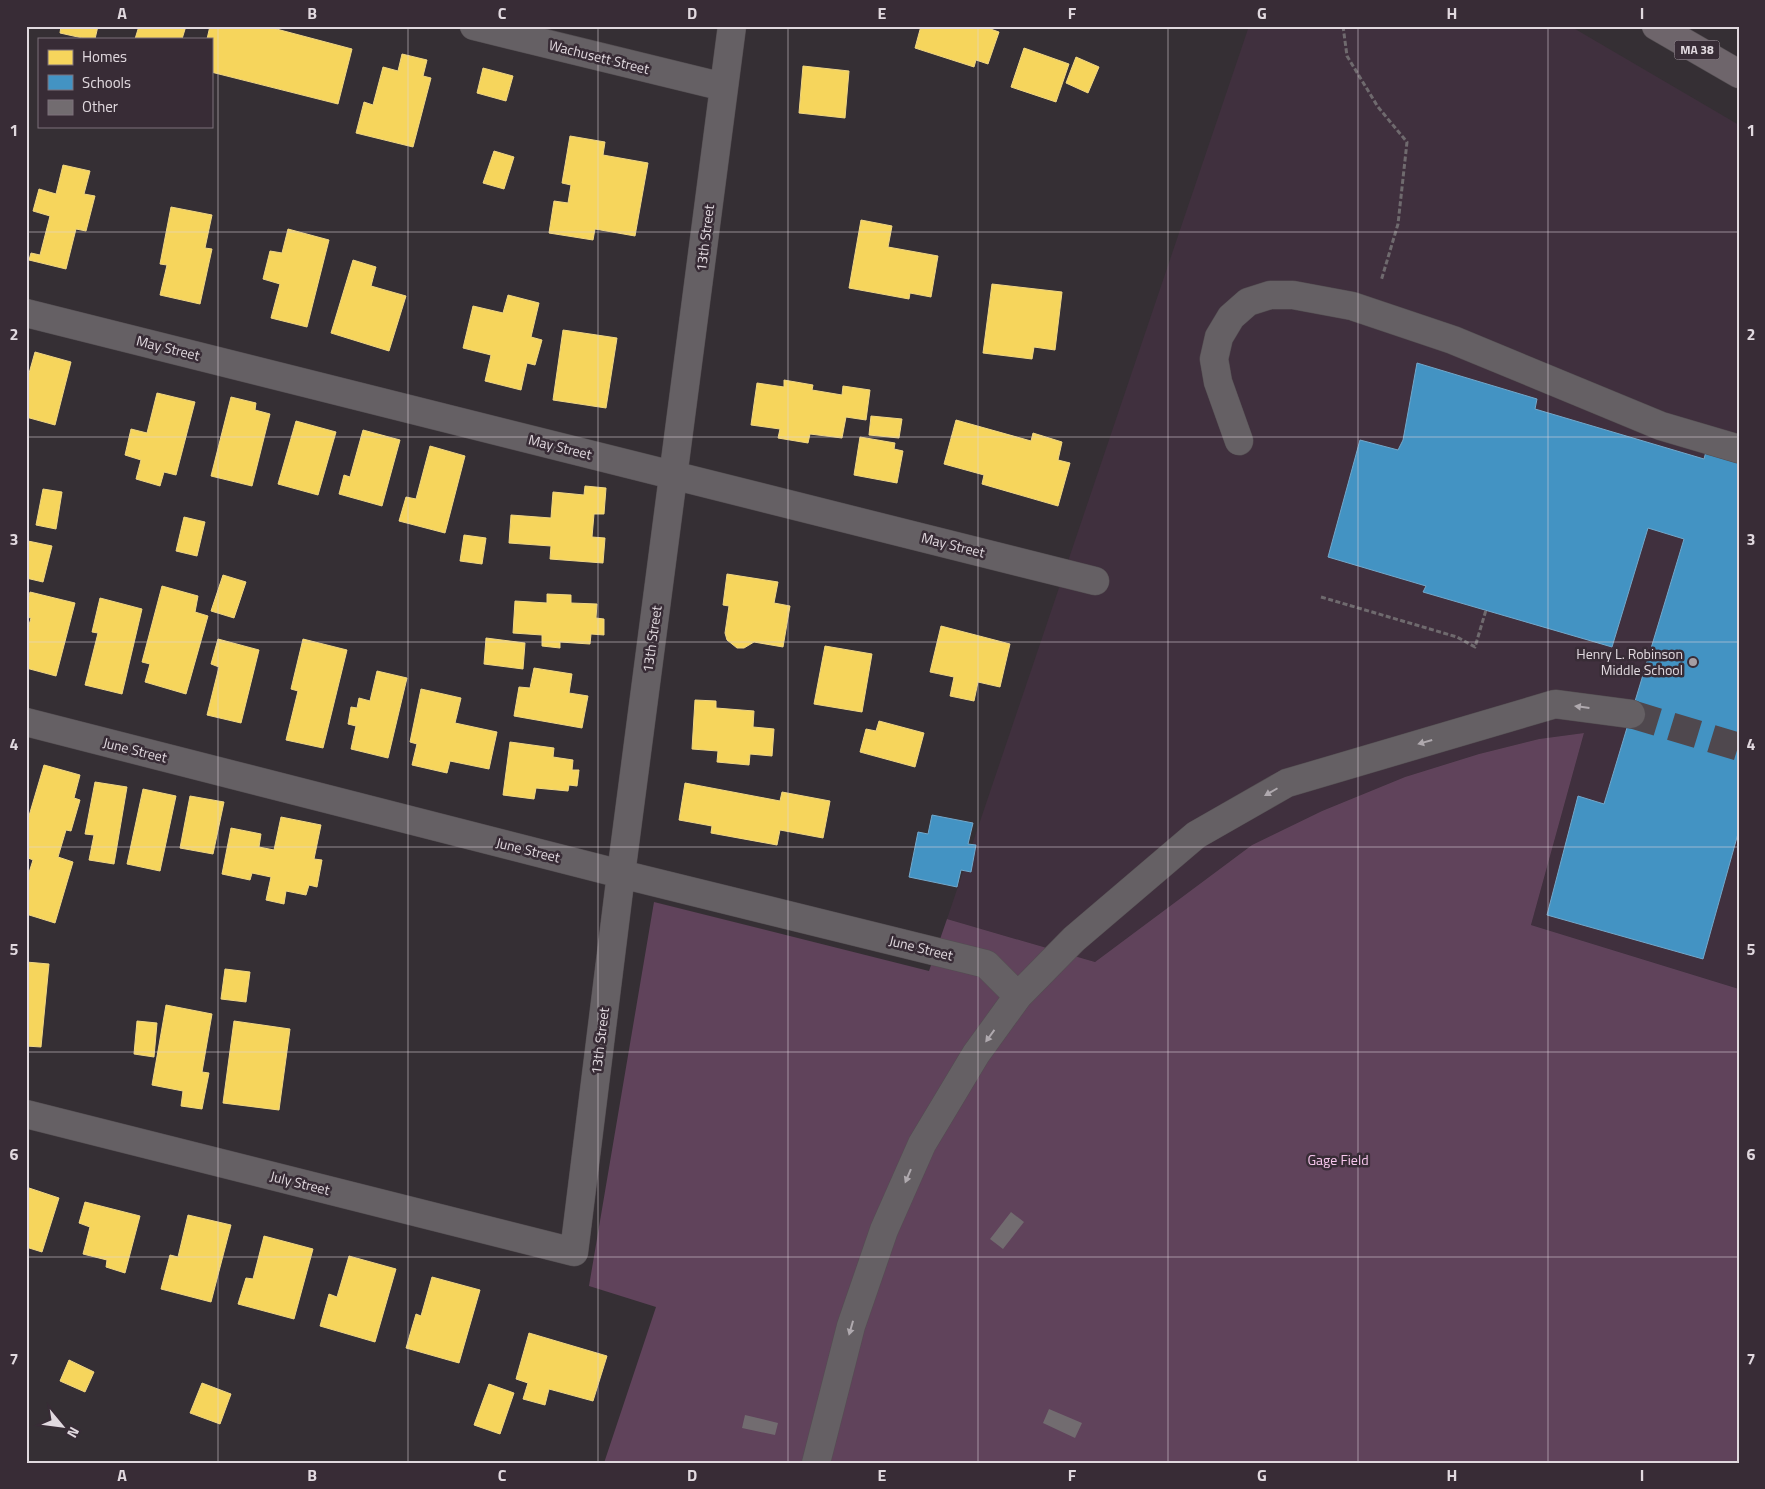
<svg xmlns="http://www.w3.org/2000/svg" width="1765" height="1489" font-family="'Titillium Web',sans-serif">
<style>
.built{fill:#40303e}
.green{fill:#60435b}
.homes{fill:#f6d55c;stroke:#f0d683}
.schools{fill:#4393c3;stroke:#72a8cb}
.building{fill:#726c70}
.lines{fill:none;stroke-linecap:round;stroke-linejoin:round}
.minor-tunnel{stroke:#4f484e;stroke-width:28;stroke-dasharray:28 14;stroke-linecap:butt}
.minor-casing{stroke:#544e52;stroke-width:29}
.major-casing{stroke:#544e52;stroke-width:29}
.path{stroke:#6f6a6e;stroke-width:3;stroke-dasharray:5 2.5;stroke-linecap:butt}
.minor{stroke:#656064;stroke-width:28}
.major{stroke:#6e656b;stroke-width:28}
.oneway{fill:#afa9ae}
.grid{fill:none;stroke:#e1d9df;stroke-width:1;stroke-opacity:0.55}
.poi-dot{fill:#a59ea3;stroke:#382c36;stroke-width:2}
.labels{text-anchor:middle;stroke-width:5;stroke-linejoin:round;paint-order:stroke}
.shield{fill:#382c36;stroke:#aea5ac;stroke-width:1}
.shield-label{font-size:12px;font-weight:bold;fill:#e1d9df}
.street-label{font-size:14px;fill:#e1d9df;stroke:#382c36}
.poi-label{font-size:14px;fill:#e1d9df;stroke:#382c36;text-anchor:end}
.park-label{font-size:14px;fill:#f8c8ee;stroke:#382c36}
.neatline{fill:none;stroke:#e1d9df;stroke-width:2}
.grid-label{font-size:16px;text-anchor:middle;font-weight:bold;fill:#e1d9df}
</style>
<rect width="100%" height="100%" fill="#352f34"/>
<!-- built -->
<path class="built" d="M1249,26H1570L1739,125V989L1531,925L1584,733L1539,739L1479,754L1405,777L1322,811L1252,845L1095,962L947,919Z"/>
<!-- green -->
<path class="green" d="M1584,733L1531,925L1739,989V1463H604L656,1307L589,1286L654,902L929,971L947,919L1095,962L1252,845L1322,811L1405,777L1479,754L1539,739Z"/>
<!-- homes -->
<path class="homes" d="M61,26H98L95,39H87L60,33Z
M139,26H186L182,39H135Z
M210,26H265L352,49L338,104L211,72V39H207Z
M921,26H982L999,32L988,64L976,60L974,67L915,48Z
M1024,48L1069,64L1056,102L1011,87Z
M402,54L427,60L423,76L431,78L413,147L356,133L364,102L373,105L383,67L398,71Z
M1076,57L1099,67L1088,93L1066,83Z
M803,66L849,71L845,118L799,113Z
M483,68L513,76L506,101L477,93Z
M570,136L605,142L603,155L648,163L635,236L595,229L593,240L549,233L554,201L568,203L571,185L562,183Z
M494,151L514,157L504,189L483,183Z
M63,165L90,171L84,194L95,196L86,231L76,229L66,269L29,260L31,253L40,255L50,216L33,211L39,189L56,194Z
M171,207L212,215L205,248L212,249L200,304L160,295L167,265L160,264Z
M861,220L892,226L888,247L938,256L931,297L910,293L909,299L849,288Z
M288,229L329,240L307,327L271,318L280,284L263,279L270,251L282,253Z
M353,260L376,267L371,286L406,296L389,351L331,333Z
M992,284L1062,292L1055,350L1034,347L1032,359L983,353Z
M508,295L539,303L531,337L542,340L535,365L527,363L521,390L485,381L491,355L463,348L473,306L503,313Z
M563,330L617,338L606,408L553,400Z
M35,352L71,362L55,425L26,417V384Z
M784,380L813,385L812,390L842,395L843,386L870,390L866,420L846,417L842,438L810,434L808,443L778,438L780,429L751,425L757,383L784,387Z
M157,393L195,402L176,475L164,472L160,486L136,479L141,460L125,455L131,429L147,433Z
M231,397L256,403L255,410L270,414L252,486L211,476Z
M871,416L902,419L899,438L869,435Z
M956,420L1031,441L1033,433L1062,442L1058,460L1070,463L1058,506L982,484L984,475L944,464Z
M296,421L336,432L318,495L278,484Z
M363,430L400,440L382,506L339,494L344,475L350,477Z
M860,437L895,443L894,449L903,451L897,483L854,475Z
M430,446L465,456L445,533L399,521L406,497L416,499Z
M585,486L606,488L604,514H594L592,537L605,538L603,563L550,559L551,546L509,543L511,515L551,518L553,492L584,495Z
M43,489L62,492L56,529L36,525Z
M184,517L205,522L197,556L176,551Z
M464,535L486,538L482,564L460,561Z
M28,541L52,546L43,582L26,578Z
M727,574L778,582L774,603L790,606L783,647L754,642L744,648H737L727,640L725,633L729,606L723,605Z
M223,575L246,582L234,618L211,611Z
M162,586L198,596L195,612L208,616L186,694L145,682L150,664L142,662Z
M30,592L75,603L56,676L26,668V635L31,618L26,617V608Z
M547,594L571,595V603L597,604L596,618L604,619V635L591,634L590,644L560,642V648L542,646V635L513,633L515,601L547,603Z
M100,598L142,609L122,694L85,685L98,633L92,632Z
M941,626L1010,644L1000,687L978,682L974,701L950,696L954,677L930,672Z
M486,638L525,643L523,669L484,664Z
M218,639L259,650L241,723L207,715L219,667L211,664Z
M303,639L347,650L323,748L286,740L298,691L291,689Z
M825,646L872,654L862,712L814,704Z
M534,668L572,674L569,693L588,696L582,728L514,716L519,687L530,688Z
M377,671L407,678L388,758L351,749L356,726L348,724L351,707L357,708L359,698L370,701Z
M421,689L461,698L455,723L497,732L489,769L450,761L447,773L412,765L417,744L410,742Z
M695,700L716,701V708L754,711L753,727L774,729L772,756L750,754L749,765L717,762L718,751L692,749Z
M879,721L924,733L915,767L860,752L866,729L876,731Z
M510,742L554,748L553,757L573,760L572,770H579L577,786L569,785L568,791L536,788L534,799L503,795Z
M44,765L80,775L74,798L80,800L71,831L66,830L58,857L73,862L55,923L26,914V882L33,860L26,857V826Z
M95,782L127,787L114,864L89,860L94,835L85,834Z
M685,783L780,801L782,792L830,801L823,838L780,830L777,845L711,833L712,826L679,820Z
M143,789L176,796L160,871L127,864Z
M190,796L224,802L213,854L180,848Z
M281,817L321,825L314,859L322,860L317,887L309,885L306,895L286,891L284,904L266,900L271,877L252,873L250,880L222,874L231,828L261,834L259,847L274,850Z
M26,962L49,964L41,1047L26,1046Z
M225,969L250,972L246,1002L221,999Z
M166,1005L212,1014L202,1072L209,1073L202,1109L181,1106L183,1091L152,1085Z
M137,1021L157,1023L154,1057L134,1054Z
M234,1021L290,1029L279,1110L223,1103Z
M26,1187L59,1198L42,1252L26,1247Z
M85,1202L140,1216L125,1273L106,1267L107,1260L83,1254L90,1227L79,1223Z
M188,1215L231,1225L211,1302L161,1289L170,1255L178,1257Z
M264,1236L313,1249L294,1319L238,1304L246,1278L253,1279Z
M349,1256L396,1269L375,1342L320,1326L329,1294L337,1297Z
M432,1277L480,1290L459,1363L406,1348L416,1314L421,1316Z
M529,1333L607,1356L593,1401L549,1389L545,1405L523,1399L528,1383L516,1379Z
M69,1360L94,1372L85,1392L60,1381Z
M202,1383L231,1394L220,1424L190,1413Z
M489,1384L514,1393L500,1434L474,1425Z"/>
<!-- schools -->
<path class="schools" d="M1417,363L1537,399L1535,409L1704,459L1707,448L1739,457V830L1703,959L1547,915L1578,796L1604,804L1684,539L1648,528L1612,647L1423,592L1426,586L1328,557L1360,440L1398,450L1403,440Z
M932,815L973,823L968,844L976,845L971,872L961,870L957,887L909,877L918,832L928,834Z"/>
<!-- building -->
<path class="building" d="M1011,1212L1024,1222L1003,1249L990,1239Z
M1049,1409L1082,1423L1075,1438L1043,1423Z
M745,1415L778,1423L775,1435L742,1428Z"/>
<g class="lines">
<!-- minor-tunnel -->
<path class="minor-tunnel" d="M1631,714L1739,747"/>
<defs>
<path id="minor" d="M474,26L724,87
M26,313L1095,581
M1239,441L1218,382L1214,359L1219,337L1231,317L1248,302L1270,295H1293L1352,306L1453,340L1661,426L1739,449
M26,722L621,874L986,964L1018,996
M26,1114L574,1252L621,874L732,26
M816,1463L851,1326L884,1230L922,1144L976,1054L1018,996L1074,939L1196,835L1287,783L1555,704L1631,714"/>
<path id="major" d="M1656,26L1739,74"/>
</defs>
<!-- minor casing -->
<use href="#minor" class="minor-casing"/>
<!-- major casing -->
<use href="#major" class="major-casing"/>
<!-- path -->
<path class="path" d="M1343,26L1347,56L1378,107L1407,142L1398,224L1381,281
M1321,597L1457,637L1475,647L1486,610"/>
<!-- minor -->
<use href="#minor" class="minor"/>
<!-- major -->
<use href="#major" class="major"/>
</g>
<!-- one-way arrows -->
<defs><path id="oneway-solid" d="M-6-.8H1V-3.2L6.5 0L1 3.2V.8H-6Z" transform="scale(1.25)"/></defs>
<g class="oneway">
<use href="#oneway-solid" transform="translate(1582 707) rotate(-173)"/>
<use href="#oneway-solid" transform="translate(1425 742) rotate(164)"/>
<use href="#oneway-solid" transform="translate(1271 792) rotate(150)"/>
<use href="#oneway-solid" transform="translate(990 1036) rotate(126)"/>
<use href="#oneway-solid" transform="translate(908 1176) rotate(113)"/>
<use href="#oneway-solid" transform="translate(851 1328) rotate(106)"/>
</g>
<!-- grid -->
<path class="grid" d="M218,26V1463M408,26V1463M598,26V1463M788,26V1463M978,26V1463M1168,26V1463M1358,26V1463M1548,26V1463M26,232H1739M26,437H1739M26,642H1739M26,847H1739M26,1052H1739M26,1257H1739"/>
<!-- markers -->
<circle class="poi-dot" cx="1693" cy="662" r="5"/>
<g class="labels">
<!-- shield labels -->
<rect class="shield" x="1674.5" y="40.5" width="45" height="19" rx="4"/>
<g class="shield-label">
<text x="1697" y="54">MA 38</text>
</g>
<!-- street labels -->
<g class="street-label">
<text transform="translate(599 57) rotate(14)" y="5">Wachusett Street</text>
<text transform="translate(705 238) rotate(-83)" y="5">13th Street</text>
<text transform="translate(168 348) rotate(14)" y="5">May Street</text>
<text transform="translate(560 447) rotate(14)" y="5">May Street</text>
<text transform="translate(953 545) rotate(14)" y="5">May Street</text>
<text transform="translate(652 639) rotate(-82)" y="5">13th Street</text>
<text transform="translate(135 750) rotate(14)" y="5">June Street</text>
<text transform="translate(528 850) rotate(14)" y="5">June Street</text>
<text transform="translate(921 948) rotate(14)" y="5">June Street</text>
<text transform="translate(600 1041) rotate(-83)" y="5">13th Street</text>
<text transform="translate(300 1183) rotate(14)" y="5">July Street</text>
</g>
<!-- poi labels -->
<g class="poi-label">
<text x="1683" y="659">Henry L. Robinson<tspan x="1683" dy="16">Middle School</tspan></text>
</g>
<!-- park labels -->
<g class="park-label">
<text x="1338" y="1165">Gage Field</text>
</g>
</g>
<!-- border -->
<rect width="1765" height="1489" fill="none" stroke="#382c36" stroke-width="55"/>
<!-- legend -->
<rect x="38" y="38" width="175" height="90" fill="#382c36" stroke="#7c717a"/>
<rect x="48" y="50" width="25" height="15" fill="#f6d55c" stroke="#7c717a"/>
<text x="82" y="62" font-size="15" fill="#e1d9df">Homes</text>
<rect x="48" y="75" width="25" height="15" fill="#4393c3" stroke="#7c717a"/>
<text x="82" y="88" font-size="15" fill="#e1d9df">Schools</text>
<rect x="48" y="100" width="25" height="15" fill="#726c70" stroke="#7c717a"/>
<text x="82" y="112" font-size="15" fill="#e1d9df">Other</text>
<!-- north arrow -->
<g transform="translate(62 1426) rotate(119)" stroke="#382c36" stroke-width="4" paint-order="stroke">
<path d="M0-4L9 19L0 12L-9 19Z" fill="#e1d9df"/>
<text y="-8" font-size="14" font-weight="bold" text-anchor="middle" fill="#e1d9df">N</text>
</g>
<rect x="28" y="28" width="1710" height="1434" class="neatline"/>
<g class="grid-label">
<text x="122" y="19">A</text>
<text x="312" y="19">B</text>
<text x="502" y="19">C</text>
<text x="692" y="19">D</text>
<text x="882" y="19">E</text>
<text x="1072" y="19">F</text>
<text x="1262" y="19">G</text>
<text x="1452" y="19">H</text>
<text x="1642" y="19">I</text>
<text x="14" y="136">1</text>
<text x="1751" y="136">1</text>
<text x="14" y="340">2</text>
<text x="1751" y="340">2</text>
<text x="14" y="545">3</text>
<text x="1751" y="545">3</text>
<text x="14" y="750">4</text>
<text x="1751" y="750">4</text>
<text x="14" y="955">5</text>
<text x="1751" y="955">5</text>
<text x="14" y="1160">6</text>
<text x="1751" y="1160">6</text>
<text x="14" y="1365">7</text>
<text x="1751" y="1365">7</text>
<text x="122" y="1481">A</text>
<text x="312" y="1481">B</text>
<text x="502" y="1481">C</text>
<text x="692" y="1481">D</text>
<text x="882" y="1481">E</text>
<text x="1072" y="1481">F</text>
<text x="1262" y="1481">G</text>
<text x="1452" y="1481">H</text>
<text x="1642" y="1481">I</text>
</g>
</svg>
